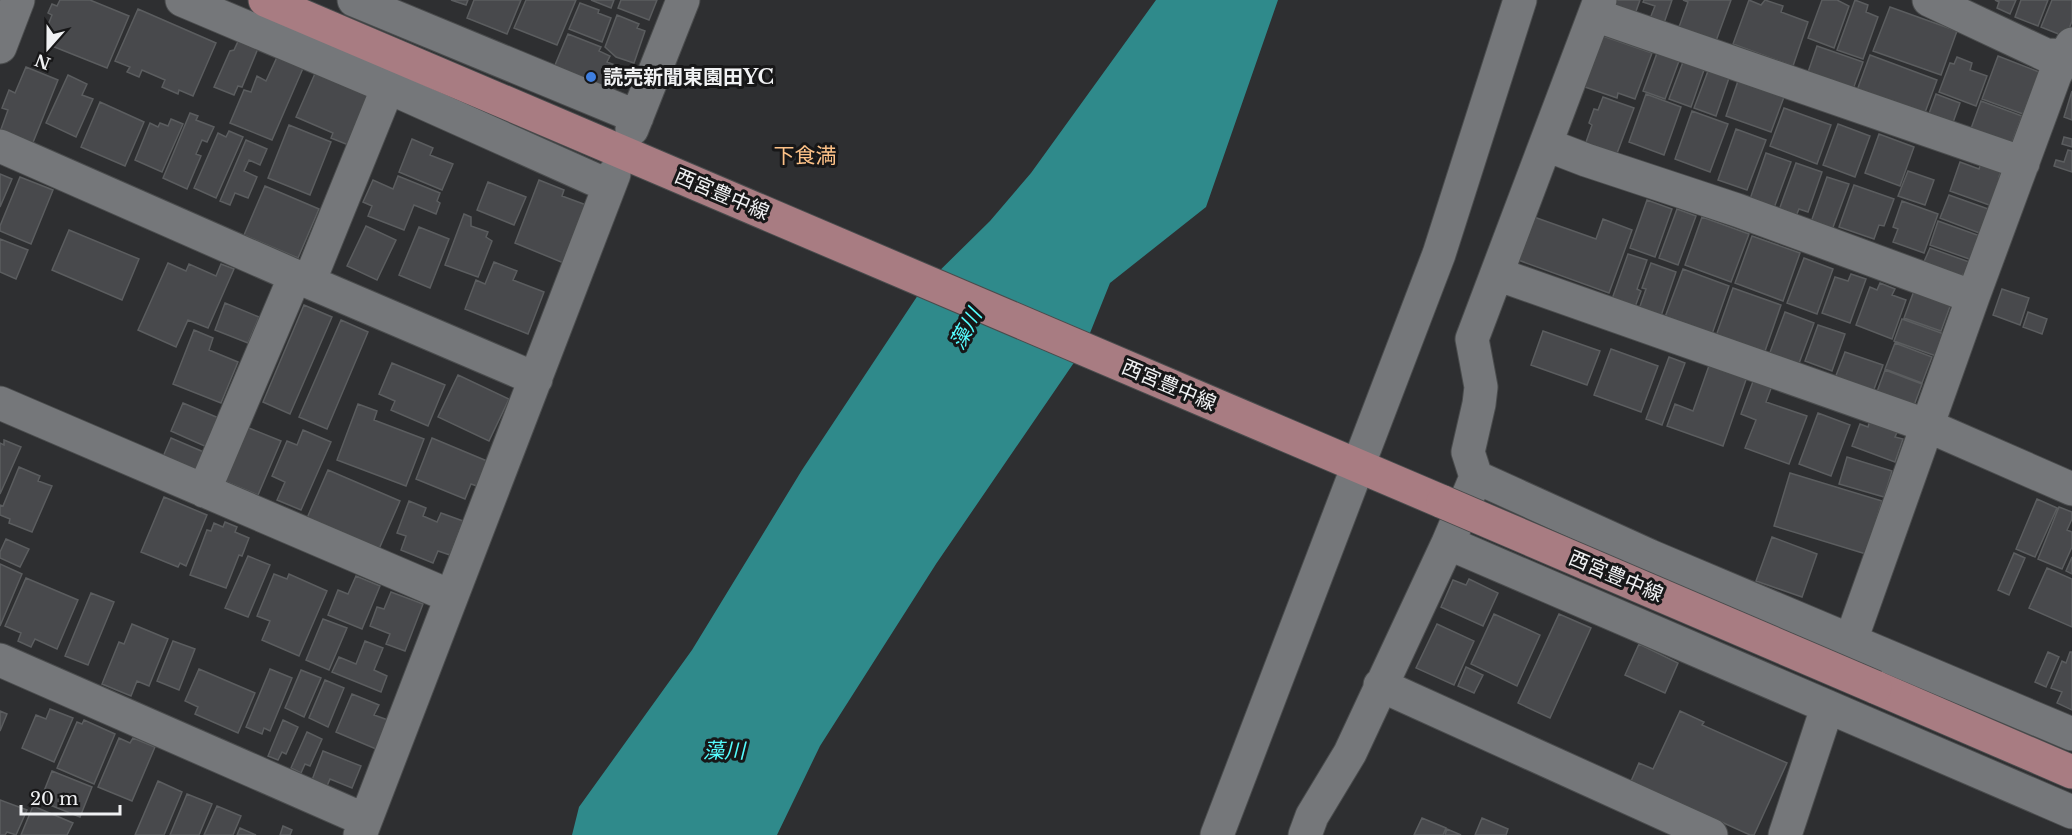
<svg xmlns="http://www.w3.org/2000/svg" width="2072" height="835" font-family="'Libre Baskerville','Noto Sans JP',serif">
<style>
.water{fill:#2f8a8b}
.building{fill:#48494c;stroke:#5b5d5f;stroke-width:1.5}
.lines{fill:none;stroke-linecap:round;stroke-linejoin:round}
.minor-casing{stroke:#4a4c4d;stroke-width:35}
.major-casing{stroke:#4a4c4d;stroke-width:35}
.minor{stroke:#75777a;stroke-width:33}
.major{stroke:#a87c82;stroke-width:33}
.major-bridge-casing{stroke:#4a4c4d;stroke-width:35;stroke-linecap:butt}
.major-bridge{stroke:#a87c82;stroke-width:33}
.shop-dot{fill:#3f7fe0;stroke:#171718;stroke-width:2}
.labels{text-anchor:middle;stroke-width:6;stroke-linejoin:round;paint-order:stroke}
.poi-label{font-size:20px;font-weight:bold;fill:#f0f1f3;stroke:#171718;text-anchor:start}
.street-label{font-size:20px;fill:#f0f1f3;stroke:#171718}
.neighbourhood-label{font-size:21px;fill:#fcc187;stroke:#171718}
.water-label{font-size:21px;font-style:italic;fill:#55fcfe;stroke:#171718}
</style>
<rect width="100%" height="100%" fill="#2e2f31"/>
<!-- water -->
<path class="water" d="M1156,0H1278L1206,207L1110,283L1084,348L936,564L820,746L777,835H572L579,807L692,650L802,470L924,286L990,221L1031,173Z"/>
<!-- building -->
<path class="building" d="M60,0H90L129,16L107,68L52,46L57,35L46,30L52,15L48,13L52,4L57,6Z
M451,0H468L466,5Z
M474,0H521L507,34L467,18Z
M526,0H576L557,45L514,28Z
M591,0H614L611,8Z
M621,0H657L649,20L618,8Z
M1612,0H1640L1635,14L1610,6Z
M1644,0H1672L1663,26L1649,21L1655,6L1643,2Z
M1683,0H1731L1716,41L1679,27L1688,2Z
M1749,0L1761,5L1765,0L1783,6L1781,12L1808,22L1793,66L1733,44Z
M1822,0H1837L1849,6L1834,48L1808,38Z
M1855,0L1868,5L1866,12L1878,17L1863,59L1837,50Z
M1995,0H2016L2010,14L1997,8L1999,2Z
M2021,0H2048L2038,26L2015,17Z
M2052,0H2072V21L2066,37L2041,27Z
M580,3L599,10L598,13L611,18L602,42L569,29Z
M1890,7L1957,31L1941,75L1873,51Z
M138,9L216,43L193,96L179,90L178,94L162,87L165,80L142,70L139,77L127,72L130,67L115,61Z
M617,15L639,24L637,28L645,31L634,63L616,57L605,47Z
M568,34L601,47L599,51L610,56L607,62L620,67L611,90L550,77Z
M1600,35L1652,53L1635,99L1618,93L1617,98L1582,86Z
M240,37L259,46L242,87L238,86L234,95L214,87L230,51L234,50Z
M1817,46L1863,62L1852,92L1807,75Z
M1657,53L1679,61L1665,99L1643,91Z
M278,55L304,66L272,140L230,123L244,90L251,92L257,76L266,81Z
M1870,55L1937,80L1923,118L1856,93Z
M1998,56L2039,72L2023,114L1982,99Z
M1957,57L1972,63L1970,70L1987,76L1976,106L1939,92L1950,63L1954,64Z
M1683,62L1704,70L1691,107L1669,99Z
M26,67L58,80L32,145L0,132L8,110L2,108L9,90L15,93Z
M317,69L373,93L351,146L331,138L333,133L296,117Z
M1708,71L1729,78L1716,116L1694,108Z
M68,75L87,84L82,95L93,99L76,137L46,123Z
M1738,81L1784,97L1771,132L1726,116Z
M2072,91V120L2064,117Z
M1646,94L1681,107L1664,155L1629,142Z
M1936,94L1960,103L1951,128L1927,119Z
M1603,97L1634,108L1616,156L1585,145L1592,125L1589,123L1594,109L1598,110Z
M1981,101L2022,116L2011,145L1969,134Z
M100,102L144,122L125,166L81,147Z
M1784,108L1831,125L1817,164L1770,146Z
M1692,111L1728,124L1710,172L1675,159Z
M190,113L198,116L196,120L214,127L207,142L202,140L196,154L201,156L187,189L163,178Z
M171,119L183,124L162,172L135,160L150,123L158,127L160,123L168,126Z
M1838,124L1870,136L1855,177L1823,165Z
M289,125L331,142L310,195L268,178Z
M1736,129L1766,140L1747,190L1718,180Z
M229,131L243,137L216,198L194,188L218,133L226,137Z
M1879,134L1914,147L1900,186L1865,173Z
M2064,137L2072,139V147L2062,144Z
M412,139L433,148L430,155L453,164L442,190L399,172Z
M246,140L267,149L260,165L249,160L244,171L257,177L248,198L235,193L230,205L220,201Z
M2068,150L2072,151V172L2054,166L2056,160L2064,162Z
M1766,153L1791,162L1774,208L1750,199Z
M1960,162L1979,169L1981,163L2001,171L1999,177L2003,178L1992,206L1950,191Z
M1796,163L1822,172L1808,212L1799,209L1796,216L1779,210Z
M1908,171L1934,180L1925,205L1898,196Z
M0,174L12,179L0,207Z
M398,176L440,193L437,201L440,203L436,214L414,205L404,230L368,216L372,206L363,202L373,180L393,189Z
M20,177L53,190L31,244L0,231V226Z
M1827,177L1849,184L1832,230L1811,222Z
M539,180L564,190L562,196L589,206L566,264L515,243Z
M488,182L526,197L514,225L477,210Z
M1854,185L1894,199L1884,226L1879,225L1874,239L1839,227Z
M265,186L319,209L298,258L244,235Z
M1949,195L1991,210L1982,234L1940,218Z
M1647,200L1672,209L1655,257L1630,248Z
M1902,201L1938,214L1924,253L1893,242L1898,229L1893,227Z
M1677,209L1696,216L1678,265L1659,258Z
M464,214L471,217V226L488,232L486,237L492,241L478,277L445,265Z
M1534,217L1596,239L1603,219L1632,230L1609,293L1518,260Z
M1702,217L1749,234L1731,282L1685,265Z
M1938,221L1980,236L1972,260L1930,245Z
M366,226L396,240L377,280L347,266Z
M419,227L449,239L430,288L399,275Z
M69,230L139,259L122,300L52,270Z
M1752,236L1800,253L1783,301L1735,283Z
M0,239L28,250L16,279L0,272Z
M1930,248L1972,263L1968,273L1957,276L1923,264Z
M1628,254L1647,260L1637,289L1641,291L1635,307L1612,299Z
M1804,258L1833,269L1817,314L1787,303Z
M494,262L517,271L513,280L544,292L528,334L465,309L476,280L485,284Z
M168,263L186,271L189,264L216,276L221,264L234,269L208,328L188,320L176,347L138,330Z
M1651,263L1676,272L1661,316L1639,309L1646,289L1642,288Z
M1683,269L1729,286L1712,334L1665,317Z
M1851,274L1866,279L1850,323L1822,313L1835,277L1848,281Z
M1880,283L1895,289L1892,295L1906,300L1892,339L1856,325L1870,287L1877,290Z
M1733,288L1781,305L1764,354L1716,336Z
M1915,288L1952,301L1941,331L1904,318Z
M2002,289L2029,298L2020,325L1993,315Z
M225,303L259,317L248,343L215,330Z
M304,305L332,317L290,414L263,402Z
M1785,312L1814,323L1798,366L1769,355Z
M2028,312L2047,319L2042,334L2023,327Z
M1902,319L1944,334L1936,356L1894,341Z
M341,320L368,332L327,429L299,417Z
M1818,325L1845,334L1832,371L1805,361Z
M194,330L213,338L209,350L238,362L221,403L173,384Z
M1543,331L1600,351L1587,385L1531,365Z
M1895,343L1932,357L1922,383L1885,369Z
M1611,349L1658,366L1641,412L1594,395Z
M1845,352L1883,365L1873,392L1835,378Z
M1669,357L1685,363L1662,425L1646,419Z
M1711,360L1748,374L1723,446L1667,426L1675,404L1693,411Z
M392,363L445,385L428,426L391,410L395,401L379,394Z
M1885,370L1922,384L1912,411L1875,397Z
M458,375L509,399L489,441L438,417Z
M1755,376L1773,383L1766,402L1807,416L1789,464L1745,448L1756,420L1741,414Z
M183,403L221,419L209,448L171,431Z
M358,404L377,411L374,420L424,439L406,486L337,460Z
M1818,413L1850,425L1831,476L1799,464Z
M1870,420L1898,430L1895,437L1903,439L1895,462L1852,446L1860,424L1868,427Z
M244,426L281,441L258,495L222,480Z
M303,430L331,442L301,510L277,500L285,482L272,476L287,441L297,445Z
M171,438L206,453L197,474L162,459Z
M432,438L487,461L477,486L471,484L465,499L416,479Z
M4,440L21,447L0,494V443L4,445Z
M1847,457L1892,471L1884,497L1839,484Z
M19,467L40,476L38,481L52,486L32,532L9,523L10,519L0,515V505L3,506Z
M328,470L400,501L379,549L307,518Z
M1790,473L1882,501L1866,554L1774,526Z
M164,497L207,515L186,566L180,563L178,567L141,552Z
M2037,499L2057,508L2035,557L2016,549Z
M409,501L426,508L423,516L437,522L441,513L463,521L450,555L438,551L433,563L401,550L406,536L397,533Z
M2059,507L2072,512V519L2067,530L2072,532V547L2062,569L2038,559Z
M225,522L237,527L235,532L249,538L242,556L239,555L226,588L190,575L207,530L211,531L214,523L223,527Z
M1772,537L1817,554L1802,597L1756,581Z
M6,539L29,549L20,567L0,558V552Z
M2014,553L2025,558L2009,595L1998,590Z
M248,556L270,565L248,617L225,608Z
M2072,557V574L2066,571Z
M0,564L22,574L0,626Z
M2047,568L2072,579V627L2029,608Z
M274,574L287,579L289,574L327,591L299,656L262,640L270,621L257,616Z
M356,576L380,586L362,629L328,615L338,590L348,594Z
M26,578L78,600L57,649L35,639L31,647L18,641L21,633L5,626Z
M1469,579L1498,593L1483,626L1441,607L1453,580L1466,585Z
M391,592L423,604L405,651L386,644L390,634L370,626L377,607L384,609Z
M91,593L114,602L88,665L65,656Z
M1494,614L1540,635L1517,686L1471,664Z
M1559,614L1591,628L1550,718L1518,703Z
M323,619L347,628L329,670L306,660Z
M132,624L168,639L149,686L137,681L131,696L102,684L119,642L124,644Z
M1437,624L1474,641L1454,685L1416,668Z
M173,641L195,649L179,690L157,681Z
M365,641L383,648L374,670L387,676L381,692L332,672L339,657L356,664Z
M1639,644L1678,663L1665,693L1625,675Z
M2048,652L2059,657L2046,687L2035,682Z
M2070,652H2072V710L2057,703L2062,692L2051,688L2062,661L2066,663Z
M1466,667L1483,675L1474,693L1458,686Z
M199,669L255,693L238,733L195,714L198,707L185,701Z
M270,669L292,678L270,731L264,728L262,734L246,727Z
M301,670L321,678L304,717L285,708Z
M325,680L344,688L328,727L309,718Z
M352,694L379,705L374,715L388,720L376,749L336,732Z
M50,709L73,718L54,762L22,748L36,715L46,719Z
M0,711L7,714L0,731Z
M1680,711L1704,722L1702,725L1787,763L1754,835H1750L1631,781L1639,763L1653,769Z
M84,720L115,734L94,784L57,768L77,722L82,724Z
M283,720L298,727L286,754L282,752L278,760L268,756Z
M307,732L322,739L310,766L305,764L301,773L291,768Z
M119,738L130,743L133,738L155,747L132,801L98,787Z
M323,751L361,766L352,788L330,779L327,786L312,780Z
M52,771L92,787L80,817L40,801Z
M158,781L182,792L164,835H135Z
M187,794L212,804L199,835H170Z
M0,800L27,810L16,835L7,832L5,835H0Z
M33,806L73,823L67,835H21Z
M217,806L241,816L233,835H204Z
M1422,818L1446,828L1443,835H1414Z
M1482,818L1508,829L1506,835H1475Z
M283,826L292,830L290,835H280Z
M240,828L256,835H237Z
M1447,829L1461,835H1445Z"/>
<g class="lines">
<defs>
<path id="minor" d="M182,0L388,87L609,186
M354,0L637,117
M1929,0L2046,55L2072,56
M1595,15L2023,163
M0,47L18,0
M632,129L683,0
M1547,145L1586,160L1737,210L1973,297
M0,146L309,282L536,379
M1497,274L1928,426L2072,489
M309,282L388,87
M0,403L450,596
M1476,477L1650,556L2072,734
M204,491L295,276
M1448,543L2072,812
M1851,640L1973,297L2055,75L2072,44
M0,660L365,820
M1380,685L1711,835
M360,835L614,174
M1217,835L1439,254L1520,0
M1305,835L1312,816L1350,753L1448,543L1476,477L1468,452L1479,404L1481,387L1472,339L1600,0
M1785,835L1827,708"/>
<path id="major" d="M265,0L1443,502
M1875,687L2072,772"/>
</defs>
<!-- minor casing -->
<use href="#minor" class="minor-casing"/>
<!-- major casing -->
<use href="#major" class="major-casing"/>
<!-- minor -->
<use href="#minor" class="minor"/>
<!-- major -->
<use href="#major" class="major"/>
<defs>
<path id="major-bridge" d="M1443,502L1875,687"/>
</defs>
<!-- major-bridge casing -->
<use href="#major-bridge" class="major-bridge-casing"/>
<!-- major-bridge -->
<use href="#major-bridge" class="major-bridge"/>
</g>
<!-- markers -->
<circle class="shop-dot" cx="591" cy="77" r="6"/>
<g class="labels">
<!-- poi labels -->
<g class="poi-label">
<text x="603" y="84">読売新聞東園田YC</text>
</g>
<!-- street labels -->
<g class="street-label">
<text transform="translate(722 194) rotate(23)" y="7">西宮豊中線</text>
<text transform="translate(1169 385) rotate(23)" y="7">西宮豊中線</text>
<text transform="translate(1616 576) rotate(23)" y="7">西宮豊中線</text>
</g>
<!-- neighbourhood labels -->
<g class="neighbourhood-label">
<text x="805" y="163">下食満</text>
</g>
<!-- water labels -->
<g class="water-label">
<text transform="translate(966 329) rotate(-61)" y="7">藻川</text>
<text x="724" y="758">藻川</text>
</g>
</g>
<!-- north arrow -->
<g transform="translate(48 48) rotate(201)" stroke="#171718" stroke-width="4.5" paint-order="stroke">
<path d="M0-4.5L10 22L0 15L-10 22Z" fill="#f0f1f3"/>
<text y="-9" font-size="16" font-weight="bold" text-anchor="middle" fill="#f0f1f3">N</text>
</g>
<!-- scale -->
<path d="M21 805v9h99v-9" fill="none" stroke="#f0f1f3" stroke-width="3"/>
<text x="30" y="805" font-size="18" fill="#f0f1f3" stroke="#171718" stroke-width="4.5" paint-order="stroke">20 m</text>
</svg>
